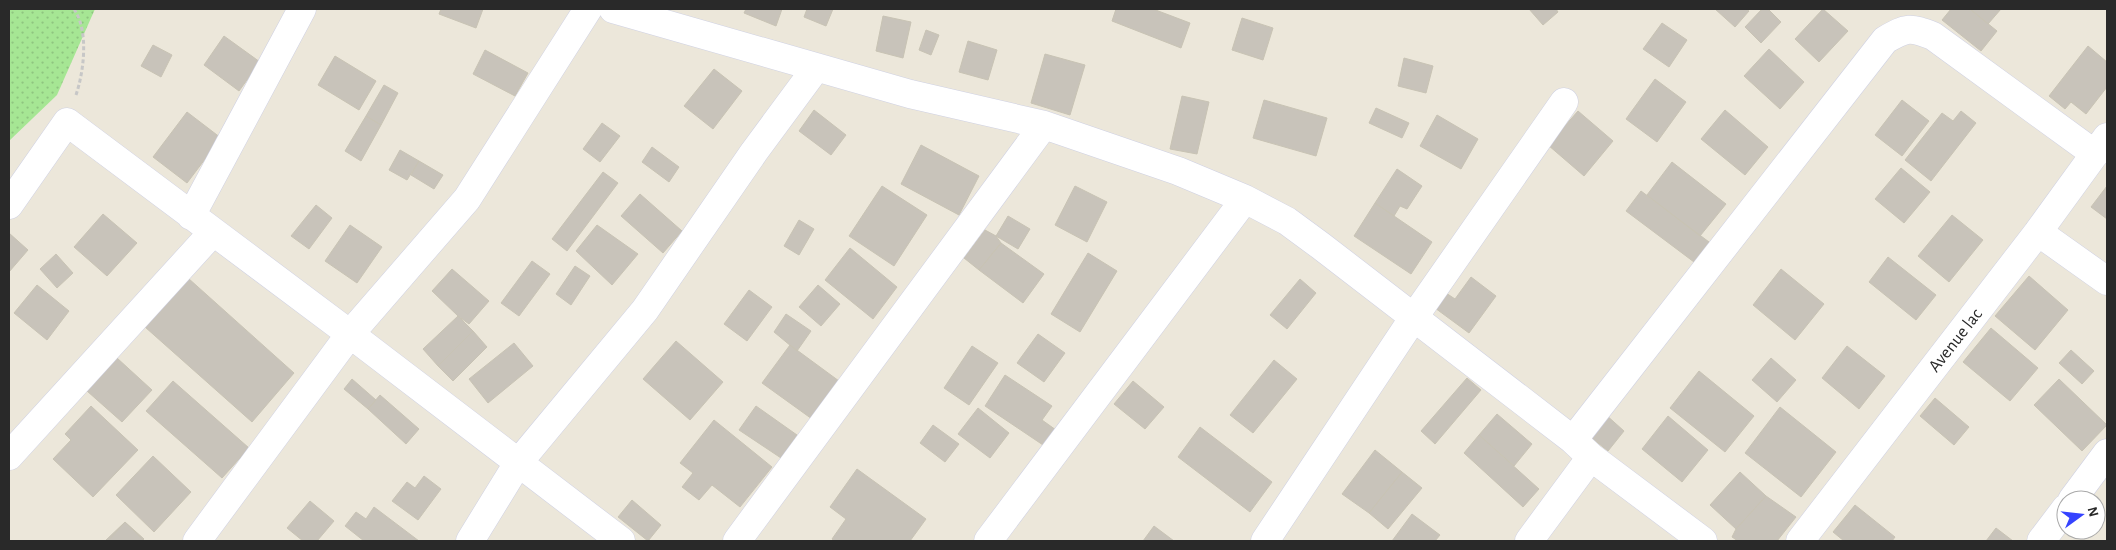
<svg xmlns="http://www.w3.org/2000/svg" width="2116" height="550" font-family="'Alegreya Sans',sans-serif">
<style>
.grass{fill:url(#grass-dots)}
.building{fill:#c8c3ba;stroke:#c8c3b4}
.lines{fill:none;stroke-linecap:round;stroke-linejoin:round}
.minor-casing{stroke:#cfd1e3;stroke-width:29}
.path{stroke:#c7c7c7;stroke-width:3;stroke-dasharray:4 2.5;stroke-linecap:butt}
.minor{stroke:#fff;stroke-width:28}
.labels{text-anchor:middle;stroke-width:4;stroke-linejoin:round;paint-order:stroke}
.street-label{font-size:18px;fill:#292929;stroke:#fff}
</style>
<defs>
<pattern id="grass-dots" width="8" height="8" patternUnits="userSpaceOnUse" patternTransform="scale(1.25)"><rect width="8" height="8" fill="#a6e694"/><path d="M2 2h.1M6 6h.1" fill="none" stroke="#8fc580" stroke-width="1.8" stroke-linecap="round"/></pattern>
</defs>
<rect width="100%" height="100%" fill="#ece7da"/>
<!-- grass -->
<path class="grass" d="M9,9H95L57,95L9,141Z"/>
<!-- building -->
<path class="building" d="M441,9H483L476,28L439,14Z
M746,9H782L776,26L744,13Z
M807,9H833L826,26L804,17Z
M1116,9H1153L1190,23L1181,48L1112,21Z
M1529,9H1556L1558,12L1543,25Z
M1715,9H1746L1749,11L1735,27Z
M1762,9H1768L1781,22L1761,43L1745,27Z
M1823,9L1848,31L1819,62L1795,39Z
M1951,9H1970L1997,31L1981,51L1942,20Z
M1970,9H2001L1988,24Z
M883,16L911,22L903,58L876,51Z
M1242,18L1273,28L1263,60L1232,50Z
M1662,23L1687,40L1669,67L1643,49Z
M926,30L939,35L931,55L919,50Z
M224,36L260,62L239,91L204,65Z
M968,41L997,50L988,80L959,72Z
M153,45L172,55L161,77L141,66Z
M2088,46L2107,62V87L2086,114L2071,102L2065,109L2049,96Z
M1769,49L1804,82L1780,109L1744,76Z
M485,50L528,73L515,96L473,74Z
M1045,54L1085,65L1070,115L1031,103Z
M335,56L376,81L359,110L318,85Z
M1404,58L1433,66L1426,93L1398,86Z
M714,69L742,91L713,129L684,106Z
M1655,79L1686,102L1657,142L1626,119Z
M384,85L398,93L381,125L366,116Z
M1182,96L1209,102L1197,154L1170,149Z
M1264,100L1327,118L1316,156L1253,138Z
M1902,100L1929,121L1902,156L1875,135Z
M1376,108L1409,123L1402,138L1369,123Z
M814,110L846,135L831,155L799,131Z
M1725,110L1768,147L1745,175L1701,139Z
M1578,111L1613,141L1584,176L1548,145Z
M1961,111L1976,123L1931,181L1905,160L1942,113L1953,121Z
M187,112L221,138L187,183L153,157Z
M1437,115L1478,139L1461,169L1420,146Z
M366,116L381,125L361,161L345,151Z
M602,123L620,136L600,162L583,149Z
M921,145L979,176L959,215L901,184Z
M652,147L679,167L669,182L642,162Z
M400,150L419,161L407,180L389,170Z
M419,161L443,175L434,189L411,175Z
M1672,162L1726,204L1700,236L1647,195Z
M1901,168L1930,192L1904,223L1875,199Z
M1397,169L1422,186L1407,209L1400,206L1394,216L1375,203Z
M603,172L618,183L567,251L552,239Z
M882,186L927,215L894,266L849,236Z
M1075,186L1107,202L1087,242L1055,225Z
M2107,186V219L2091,207Z
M1641,191L1709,242L1694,262L1626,211Z
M640,194L682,231L663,253L621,216Z
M1375,203L1432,242L1411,274L1354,236Z
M316,205L332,218L309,249L291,236Z
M103,214L137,243L107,276L74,247Z
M1952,215L1983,240L1949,282L1918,256Z
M1008,216L1030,229L1018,249L996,236Z
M799,220L814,229L799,255L784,246Z
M350,225L382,247L357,283L325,261Z
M597,225L638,254L612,285L576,251Z
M985,230L996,236L1001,243L979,270L964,258Z
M9,233L28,250L9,272Z
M1001,243L1044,274L1023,303L979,270Z
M850,248L897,287L873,319L825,280Z
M1088,253L1117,271L1080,332L1051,314Z
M56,254L73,273L57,288L40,269Z
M1888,257L1936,295L1916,320L1869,282Z
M532,261L550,274L519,316L501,303Z
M575,266L590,276L571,305L556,294Z
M452,269L489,301L469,324L458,316L432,291Z
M1781,269L1824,304L1795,340L1753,305Z
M2029,276L2068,310L2035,350L1995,316Z
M1471,277L1496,296L1469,333L1435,308L1446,293L1455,299Z
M188,278L294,373L252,422L145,327Z
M1300,279L1316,293L1287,329L1270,315Z
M37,285L69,311L47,340L14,313Z
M818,285L840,304L821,326L799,307Z
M749,290L772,307L747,341L724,324Z
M786,314L811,331L797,351L774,332Z
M458,316L473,331L438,366L423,349Z
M1991,328L2038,368L2010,401L1963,362Z
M473,331L487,347L453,381L438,366Z
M1038,334L1065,353L1044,382L1017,363Z
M676,341L723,382L690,420L643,379Z
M514,343L533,366L488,403L469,379Z
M790,345L839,381L812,419L762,383Z
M972,346L998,363L969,405L944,388Z
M1847,346L1885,376L1859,409L1822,378Z
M2071,350L2094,371L2082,384L2059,363Z
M117,358L152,390L122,422L87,391Z
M1771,358L1796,380L1777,402L1752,380Z
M1274,360L1297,379L1253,433L1230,415Z
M1699,371L1754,416L1725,452L1670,408Z
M1005,375L1052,406L1042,420L1056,430L1046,447L985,406Z
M1467,378L1481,390L1435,444L1421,431Z
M352,379L376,400L368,409L344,389Z
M2059,379L2107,425L2082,451L2034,405Z
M173,381L249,448L222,478L146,411Z
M1133,381L1164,407L1145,429L1114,404Z
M380,395L419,429L406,444L368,409Z
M1935,398L1969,427L1954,445L1920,416Z
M91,406L138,450L93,497L53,459L71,440L65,434Z
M756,406L797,435L781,458L739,430Z
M1780,407L1836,452L1801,497L1745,453Z
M978,408L1009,433L990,458L958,434Z
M1497,414L1532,444L1514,466L1479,435Z
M1605,414L1624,431L1608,451L1588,435Z
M1668,416L1708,450L1682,482L1642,449Z
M714,420L772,467L740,507L712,485L699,500L682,487L693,473L680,463Z
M933,425L959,444L945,462L920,443Z
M1200,427L1272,482L1250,512L1178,457Z
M1479,435L1539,489L1523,507L1464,453Z
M1375,450L1402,472L1369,513L1342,494Z
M153,456L191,492L154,532L116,495Z
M857,469L926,519L910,541H835L832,539L846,519L830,507Z
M1402,472L1422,488L1388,529L1369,513Z
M1740,472L1766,496L1736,529L1710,505Z
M424,476L441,489L418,520L392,501L407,482L415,488Z
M1766,496L1796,517L1777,541H1738L1732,537L1736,529Z
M632,500L661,525L648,541L618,517Z
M310,501L334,521L317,541H303L287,528Z
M1855,505L1895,537L1892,541H1844L1833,532Z
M374,507L419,541H364L345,526L356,512L366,519Z
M1412,514L1440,535L1435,541H1392Z
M125,522L144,539L142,541H108Z
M125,522L144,541H105Z
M1154,526L1174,541H1143Z
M1996,528L2013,541H1986Z"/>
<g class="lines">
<defs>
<path id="minor" d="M613,9L910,94L1044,125L1178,171L1245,199L1287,221L1321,246L1573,440L1591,457L1703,541
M9,205L67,122L350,334L621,541
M191,216L302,9
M2038,232L2107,281
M1573,440L1885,40C1907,27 1910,27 1933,36L2095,154
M9,456L213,232
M2072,500L2107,453
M197,541L350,334L467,199L588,9
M470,541L518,463L645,310L754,152L816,68
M737,541L1044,125
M988,541L1245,199
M1265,541L1414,317L1564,102
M1529,541L1591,457
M1800,541L2038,232L2107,137
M2041,541L2066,508"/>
</defs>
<!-- minor casing -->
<use href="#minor" class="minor-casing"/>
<!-- path -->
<path class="path" d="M74,9C89,31 84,71 76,95"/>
<!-- minor -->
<use href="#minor" class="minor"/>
</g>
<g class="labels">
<!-- street labels -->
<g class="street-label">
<text transform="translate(1955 340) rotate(-52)" y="6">Avenue lac</text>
</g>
</g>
<!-- border -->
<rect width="2116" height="550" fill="none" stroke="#292929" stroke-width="20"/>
<!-- north arrow -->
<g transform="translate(2081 515) rotate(75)"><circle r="24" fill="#ffffff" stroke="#a9a9a9"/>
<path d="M0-4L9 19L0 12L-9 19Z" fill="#3543ff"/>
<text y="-8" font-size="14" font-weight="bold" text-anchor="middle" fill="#292929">N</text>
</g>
</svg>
